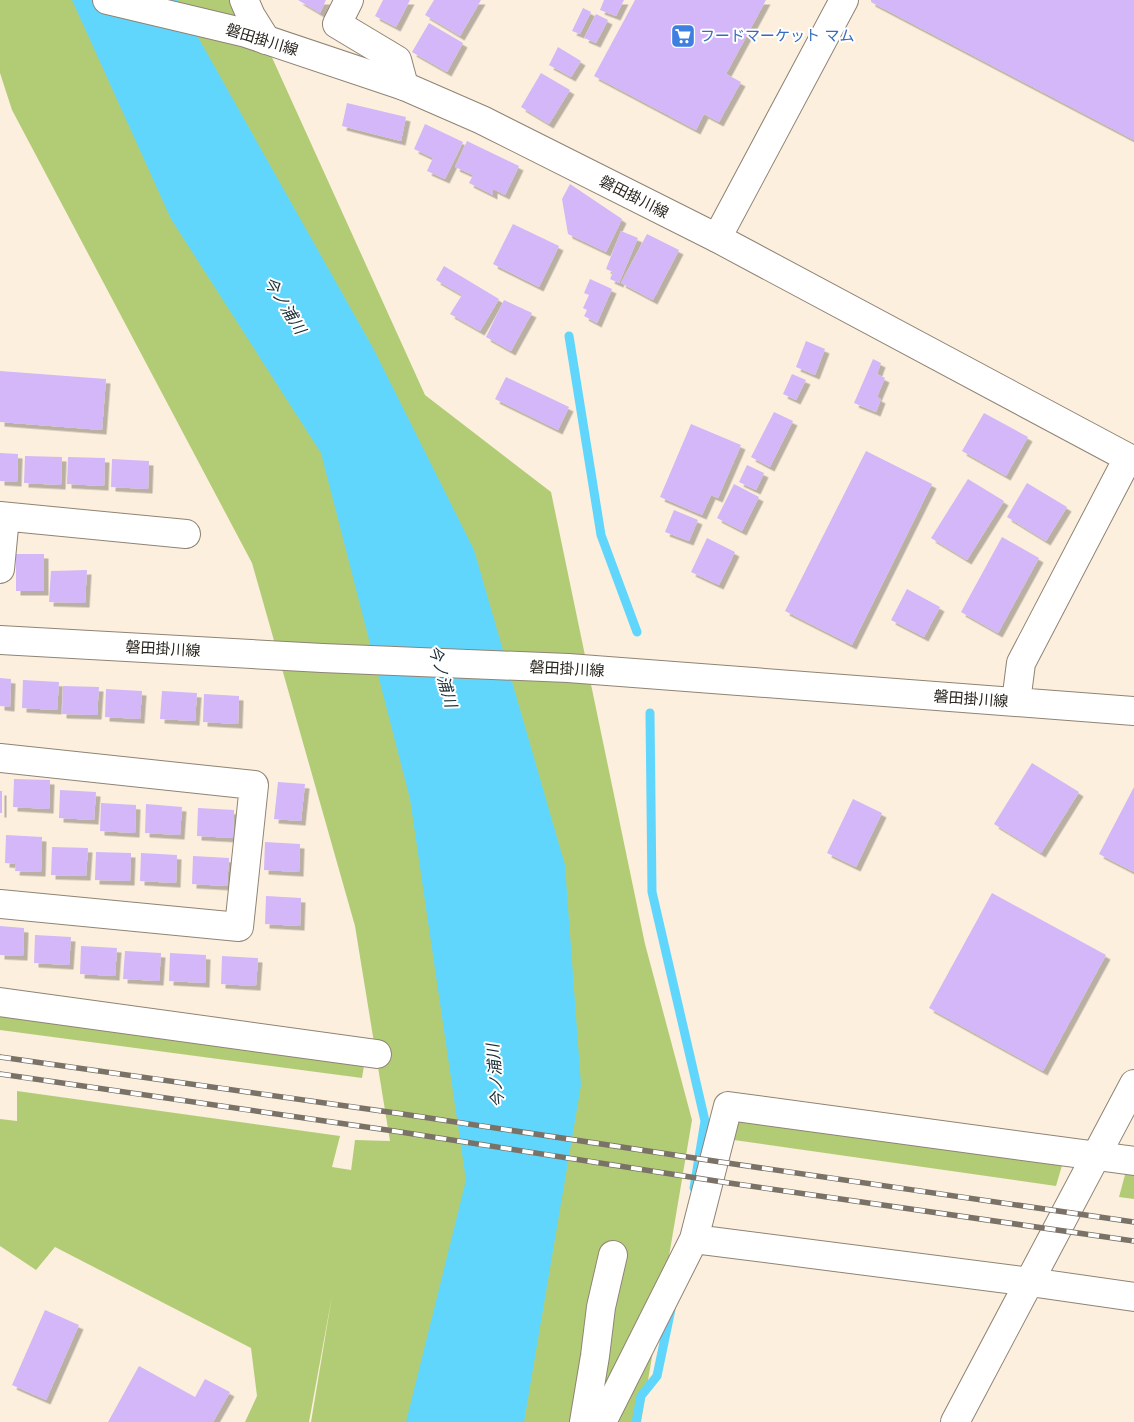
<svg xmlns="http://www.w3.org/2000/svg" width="1134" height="1422" font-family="Jost,'Noto Sans JP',sans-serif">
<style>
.green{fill:#b2cc76}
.water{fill:#61d6fc}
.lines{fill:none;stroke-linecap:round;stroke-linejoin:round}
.stream{stroke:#61d6fc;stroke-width:9}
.building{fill:#d3b7f9;filter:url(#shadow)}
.street-casing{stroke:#8f8374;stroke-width:30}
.secondary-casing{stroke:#8f8374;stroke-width:30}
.street{stroke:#fff;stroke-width:28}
.secondary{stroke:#fff;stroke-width:28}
.rail-casing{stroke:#7a7267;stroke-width:5.5}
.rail{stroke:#fff;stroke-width:4;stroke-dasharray:11;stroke-linecap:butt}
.labels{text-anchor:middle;stroke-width:4;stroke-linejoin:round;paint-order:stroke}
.shop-label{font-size:15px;fill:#366cbe;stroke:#fff;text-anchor:start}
.street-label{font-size:15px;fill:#29241e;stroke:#fff}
.water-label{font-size:16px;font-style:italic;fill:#192d35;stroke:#fff}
</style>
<defs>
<filter id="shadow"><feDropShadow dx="4.5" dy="4.5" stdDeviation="0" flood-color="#0004"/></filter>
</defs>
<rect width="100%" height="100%" fill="#fcefdd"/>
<!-- green -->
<path class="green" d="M0,0H246L425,395L551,492L645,944L692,1120L641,1422H311L332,1296L309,1422H245L257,1396L251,1348L55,1247L36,1270L0,1246V1119L17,1121V1091L340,1136L332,1167L351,1170V1171L355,1140L390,1141L355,926L252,563L12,110L0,73Z
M0,1002L366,1053L362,1078L0,1030Z
M728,1106L1063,1162L1056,1186L720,1138Z
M1129,1160L1134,1161V1199L1119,1197Z"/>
<!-- water -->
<path class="water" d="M72,0H177L373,348L474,550L565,865L581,1085L524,1422H406L466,1180L410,799L321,453L171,219Z"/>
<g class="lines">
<!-- stream -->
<path class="stream" d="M569,336L601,535L637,632
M650,713L652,892L705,1121L694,1188
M636,1422L641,1396L657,1376L671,1309"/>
</g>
<!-- building -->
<path class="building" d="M298,0H326L320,13Z
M383,0H410L396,27L375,16Z
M434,0H481L460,36L425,15Z
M604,0H624L616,16L600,10Z
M635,0H766L726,74L741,82L719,122L704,114L696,130L594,76Z
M871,0H1134V140L871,2Z
M583,8L591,12L580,34L572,31Z
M596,14L608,20L596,43L584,38Z
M429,23L463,43L447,72L412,52Z
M558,47L581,61L571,77L549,65Z
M541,73L570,90L549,124L521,107Z
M347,103L406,117L401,141L342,126Z
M425,124L463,142L445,179L427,171L433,158L414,149Z
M467,141L519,166L505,195L493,189V195L469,183L473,175L455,167Z
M570,184L622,219L606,252L568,234L562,199Z
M513,224L559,246L539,287L493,264Z
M621,231L638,238L619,283L610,279L613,272L606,269Z
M647,234L679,250L653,300L621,283Z
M444,266L499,299L480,331L450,314L462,295L436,280Z
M590,279L612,289L597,323L584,316L587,310L583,308L589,295L584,293Z
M504,300L532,313L511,351L486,337Z
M806,341L825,349L815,375L796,367Z
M873,359L881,363L877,374L885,378L877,397L881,399L876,412L854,403Z
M0,371L106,379L102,430L0,422Z
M792,374L806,380L796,400L783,394Z
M506,377L569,407L558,430L495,399Z
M774,412L793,421L770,467L751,457Z
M984,413L1028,437L1006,476L962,451Z
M691,424L741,445L718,498L711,495L702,515L660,497Z
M866,451L932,484L852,645L785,611Z
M0,453L18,454L17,482L0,481Z
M25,456L62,457L61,485L24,483Z
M68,457L105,458L104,486L67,484Z
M112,459L149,461L148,489L111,487Z
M747,465L764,473L756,490L739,482Z
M968,479L1004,501L967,560L931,538Z
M1027,483L1067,507L1046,541L1007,517Z
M734,484L759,497L742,531L717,518Z
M674,510L698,520L689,541L665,532Z
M1002,537L1039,558L998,633L961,612Z
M707,538L735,552L719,585L691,572Z
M16,554H44V591H16Z
M87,570L85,603L49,602L51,571Z
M907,589L940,607L924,637L891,620Z
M0,678L11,679L10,707L0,706Z
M23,680L59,682L57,710L22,708Z
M63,686L99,687L97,715L62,714Z
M106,689L142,691L140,719L105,717Z
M162,691L197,693L195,721L160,719Z
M204,694L239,696L238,724L203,722Z
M1032,763L1079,792L1041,853L994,824Z
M14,779L50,780L49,809L13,807Z
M278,782L305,784L301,821L274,819Z
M1134,787V872L1099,854Z
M60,790L96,792L94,820L59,818Z
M0,791H2V813H0Z
M853,799L882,813L856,867L827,853Z
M101,803L136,805L135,833L100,831Z
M146,804L182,807L180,835L145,833Z
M198,808L234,810L233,838L197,836Z
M6,835L42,837L41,872L15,871L16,864L5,863Z
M265,842L300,844L299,872L264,870Z
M52,847L88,848L86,876L51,875Z
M96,852L131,853L130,881L95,880Z
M141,853L177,855L176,883L140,881Z
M193,856L229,858L227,886L192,884Z
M992,893L1106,955L1043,1071L929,1008Z
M266,896L301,898L300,926L265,924Z
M0,926L24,928L23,956L0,955Z
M35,935L71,937L69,965L34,963Z
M81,946L117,948L115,976L80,974Z
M125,951L161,953L159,981L123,979Z
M170,953L206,955L205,983L169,981Z
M222,956L258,958L256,986L221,984Z
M45,1310L79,1325L46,1400L12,1385Z
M139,1366L195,1397L205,1379L230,1392L213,1422H108Z"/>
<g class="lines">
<defs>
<path id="street" d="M244,0L251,16L266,40
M349,0L337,24L397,60L404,86
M717,238L844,0
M0,516L186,534
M0,569L5,517
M0,758L254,785L239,927L0,904
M0,1002L377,1054
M694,1239L728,1106L1134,1161
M584,1422L595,1356L601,1307L613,1255
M602,1422L694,1239L1030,1282"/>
<path id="secondary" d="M107,0L246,33L404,86L482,120L717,238L1134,461
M0,640L322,658L568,668L1134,711
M1016,702L1021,663L1128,458
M1030,1282L1134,1297
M955,1422L1134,1084"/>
</defs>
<!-- street casing -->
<use href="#street" class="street-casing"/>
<!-- secondary casing -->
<use href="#secondary" class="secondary-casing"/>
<!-- street -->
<use href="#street" class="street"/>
<!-- secondary -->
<use href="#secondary" class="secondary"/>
<defs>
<path id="rail" d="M0,1057L396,1113L734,1164L1134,1222
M0,1074L394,1131L729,1183L1134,1241"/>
</defs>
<!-- rail casing -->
<use href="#rail" class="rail-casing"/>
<!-- rail -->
<use href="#rail" class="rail"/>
</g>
<!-- icons -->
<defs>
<symbol id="supermarket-square" viewBox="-11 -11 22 22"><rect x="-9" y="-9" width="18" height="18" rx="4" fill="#3f7fe0" stroke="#fff"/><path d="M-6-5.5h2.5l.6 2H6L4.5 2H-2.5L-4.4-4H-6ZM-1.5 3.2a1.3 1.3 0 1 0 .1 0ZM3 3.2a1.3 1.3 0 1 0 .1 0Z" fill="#fff"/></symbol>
</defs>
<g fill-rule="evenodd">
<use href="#supermarket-square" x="669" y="22" width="28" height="28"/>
</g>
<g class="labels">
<!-- shop labels -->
<g class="shop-label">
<text x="700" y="41">フードマーケット マム</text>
</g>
<!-- street labels -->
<g class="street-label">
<text transform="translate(262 40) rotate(17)" y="5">磐田掛川線</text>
<text transform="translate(634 197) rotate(27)" y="5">磐田掛川線</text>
<text transform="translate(163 649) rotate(3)" y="5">磐田掛川線</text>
<text transform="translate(567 669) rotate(3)" y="5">磐田掛川線</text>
<text transform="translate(971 699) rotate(4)" y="5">磐田掛川線</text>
</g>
<!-- water labels -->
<g class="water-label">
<text transform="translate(285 305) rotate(58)" y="6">今ノ浦川</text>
<text transform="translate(443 676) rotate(74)" y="6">今ノ浦川</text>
<text transform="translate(495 1076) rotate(-95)" y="6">今ノ浦川</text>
</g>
</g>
</svg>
